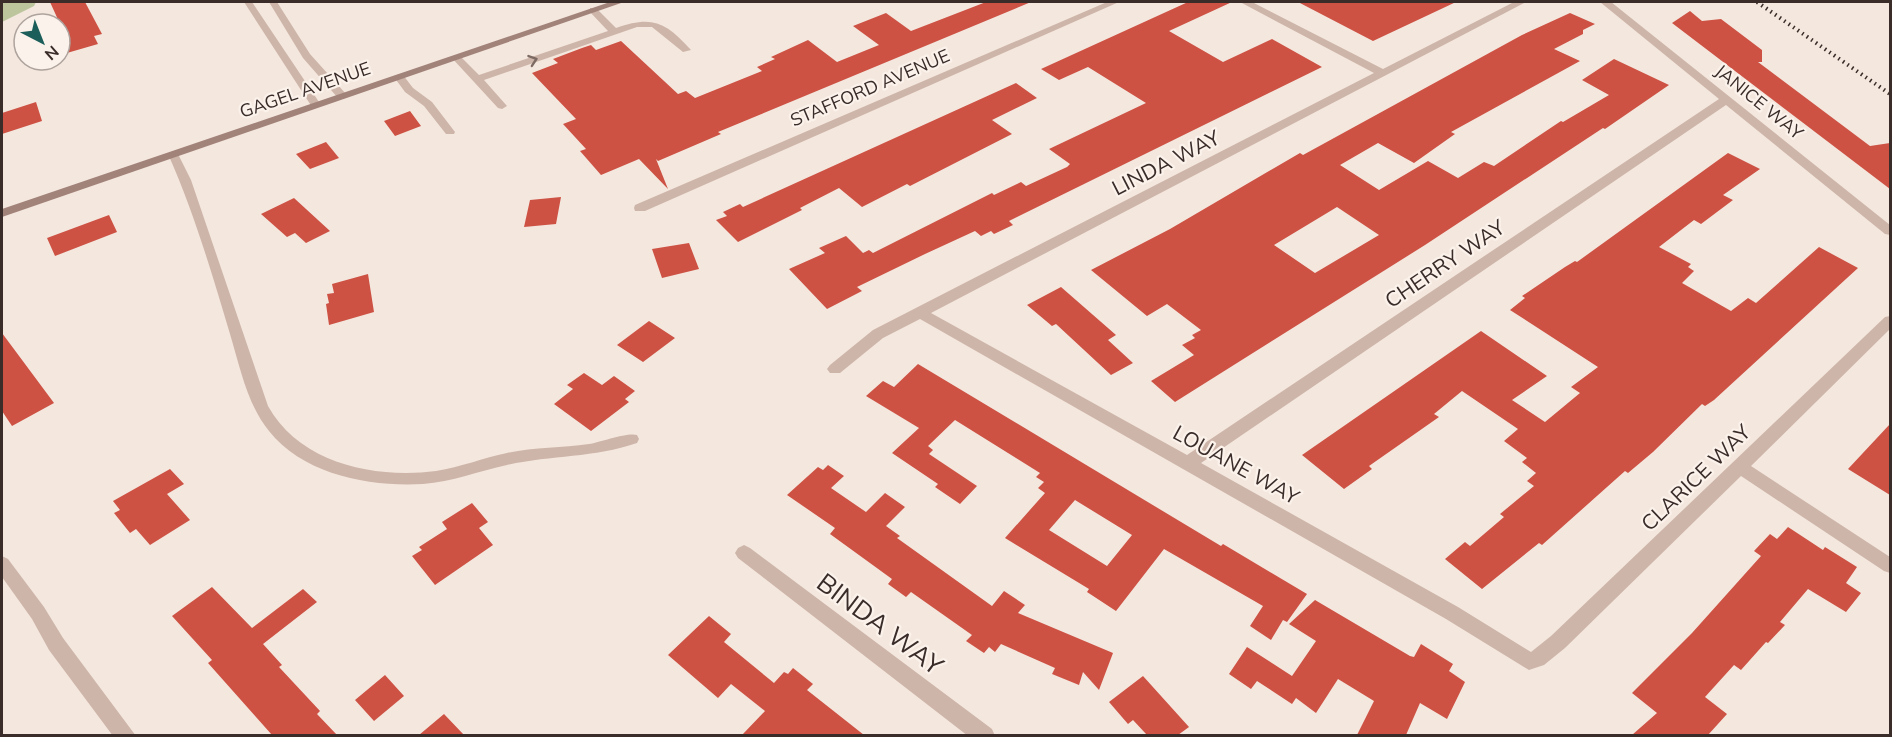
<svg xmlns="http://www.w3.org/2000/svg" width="1892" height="737" font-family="Mulish,sans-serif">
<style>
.green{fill:#bdc59d}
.building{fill:#cd5244;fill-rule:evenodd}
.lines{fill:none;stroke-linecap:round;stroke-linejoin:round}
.lane{fill:#ceb5a9;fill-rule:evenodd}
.street{fill:#ceb5a9;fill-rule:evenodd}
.secondary{fill:#a2837a;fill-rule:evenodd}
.rail{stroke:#3a2c29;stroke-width:4;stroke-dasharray:1.5 4;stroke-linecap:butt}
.oneway{stroke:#7d6a63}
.labels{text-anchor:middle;stroke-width:4.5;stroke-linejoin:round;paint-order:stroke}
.far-street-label{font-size:18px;fill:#3a2c29;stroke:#fbf2eb}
.street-label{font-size:21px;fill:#3a2c29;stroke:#fbf2eb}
.near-street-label{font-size:26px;fill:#3a2c29;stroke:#fbf2eb}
</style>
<rect width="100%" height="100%" fill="#f4e7de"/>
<!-- green -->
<path class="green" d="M2,2H36L34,6L2,22Z"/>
<!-- building -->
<path class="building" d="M50,2H85L102,34L94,36L98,44L60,55V24Z
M986,2H1031L718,132L721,134L658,161L656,159L668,189L639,159L601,175L580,151L586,149L563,124L576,119L532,73L558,63L553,59L582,48L591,45L596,50L621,41L678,94L686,91L695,98L762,71L757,67L775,59L771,57L808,40L837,62L879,45L853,26L886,13L911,31Z
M1188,2H1232L1169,31L1223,62L1272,39L1322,67L1009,221L1013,225L994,234L991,231L981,236L975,231L925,254L857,287L862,291L827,309L789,269L825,253L819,248L846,236L863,253L869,250L873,253L992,193L994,195L1021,182L1026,186L1067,167L1070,164L1049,149L1146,103L1088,67L1059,80L1041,69Z
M1298,2H1456L1373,41Z
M1690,11L1702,21L1721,19L1762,50V62H1758L1870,146L1890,143V189L1672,23Z
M1570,13L1595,24L1583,30V34L1554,49L1580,61L1451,132L1455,134L1414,163L1378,143L1340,165L1379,190L1428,161L1458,178L1484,162L1494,166L1561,121L1563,122L1609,95L1582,80L1614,59L1669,85L1605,129L1603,128L1425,245L1175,402L1151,381L1194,355L1182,345L1195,338L1192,335L1201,330L1167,304L1147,316L1091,270L1170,229L1300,153L1303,155L1522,35ZM1337,207L1379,235L1315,273L1274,245Z
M1016,83L1037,98L992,120L1012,134L910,186L907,184L862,207L839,188L800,208L802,210L738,242L716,220L727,216L723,212L740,204L743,207Z
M36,102L42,121L2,134V113Z
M410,111L421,126L395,136L384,121Z
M326,142L339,158L310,169L296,154Z
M1728,153L1760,169L1723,195L1733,200L1701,224L1694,220L1659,247L1691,264L1688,267L1694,271L1682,283L1731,311L1748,298L1756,303L1819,247L1858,268L1714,400L1705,406L1702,404L1653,452L1628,473L1625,471L1542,545L1539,543L1482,589L1445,559L1465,542L1470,546L1504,517L1500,514L1534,486L1527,481L1536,473L1522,462L1527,458L1504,441L1518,429L1462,391L1434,414L1439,417L1369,466L1372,469L1344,489L1302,455L1481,331L1547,376L1512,400L1545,422L1580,393L1571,387L1598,367L1510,310L1525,298L1522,296L1565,267L1575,261L1577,262Z
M561,197L556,224L524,227L530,200Z
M294,198L330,231L306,243L295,233L287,237L261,214Z
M109,215L117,232L55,256L47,238Z
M689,243L699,269L662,278L652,249Z
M368,274L374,312L329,325L326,304L329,303L327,294L334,293L332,284Z
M1061,287L1116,335L1108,340L1133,363L1111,375L1056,324L1052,326L1027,305Z
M649,321L675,338L643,362L617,345Z
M2,333L54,403L12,426L2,411Z
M918,364L1221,546L1223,544L1307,594L1287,622L1283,620L1271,640L1250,626L1263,606L1164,549L1116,611L1087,592L1089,589L1005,538L1045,493L1038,488L1044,482L1036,477L1040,473L955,420L928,446L933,450L929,454L977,486L960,504L935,487L938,484L892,453L919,428L866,396L883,381L894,387ZM1075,500L1132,535L1107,566L1049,530Z
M584,373L602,385L614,376L635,391L625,399L629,402L591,431L554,404L573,389L567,385Z
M1890,424V495L1848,469Z
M828,465L844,476L831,488L866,512L885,493L905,507L886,526L900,536L897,538L992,606L1004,591L1025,605L1018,613L1113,653L1099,690L1083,672L1079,685L1052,674L1055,668L1001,644L995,652L989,647L984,653L966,641L972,635L911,592L906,597L888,584L892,579L830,534L835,528L787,495L818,467L823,470Z
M170,469L184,484L167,494L190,520L150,545L136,529L130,533L114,513L120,510L113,501Z
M472,503L488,522L479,528L493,545L435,585L412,556L422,550L419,547L447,529L442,522Z
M1788,527L1823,550L1825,547L1857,567L1846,583L1861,593L1846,612L1808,589L1780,622L1785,625L1768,643L1766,642L1741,670L1734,665L1705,697L1727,714L1708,735H1632L1657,713L1632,693L1692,633L1761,556L1754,551L1770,534L1777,539Z
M212,587L252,628L303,589L317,602L263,644L282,665L279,667L320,711L317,714L337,735H272L208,663L212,660L172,616Z
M1315,600L1410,656L1414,657L1421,644L1453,664L1449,671L1465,682L1447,719L1420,703L1406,735H1357L1374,701L1338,679L1316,713L1296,698L1292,704L1257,681L1251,689L1229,674L1247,647L1292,676L1316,641L1289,624Z
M709,616L731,634L724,642L774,683L784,672L788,674L793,668L813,684L807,690L864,735H742L765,711L731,684L718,698L668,655Z
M385,675L404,696L374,721L355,700Z
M1143,676L1189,727L1178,735H1147L1133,720L1128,724L1109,702Z
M444,714L464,735H419Z"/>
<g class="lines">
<!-- lane -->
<path class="lane" d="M244,2H252L321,105L320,107H312Z
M269,2H277L310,54L346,94V98H338L303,58Z
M590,8H596L616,28C652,15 666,22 691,50L683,52L652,27H637L484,80L507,106L502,109L498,108L451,57L459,55L479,75L608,31L590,12Z
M399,74L403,75L413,88L432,102L455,132L454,134H446L424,106L405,92L394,77Z
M173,151L178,154L191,180L268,406C300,464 376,479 436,471C461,467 483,458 507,453C534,447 562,448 589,444C601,442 628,432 637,435L639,439L637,443C594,458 551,455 507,465C479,471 452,482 423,484C370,487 304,475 269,431C247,404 240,367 230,334C212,274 194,212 168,154Z"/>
<!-- street -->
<path class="street" d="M1107,2H1119L645,211H635L634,208L635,205Z
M1240,2H1252L1383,69L1514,2H1526L931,313L1187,455L1719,99L1600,2H1611L1890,225V235L1885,234L1726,105L1201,463L1458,607L1531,652L1551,636L1885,317L1890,316V329L1751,466L1890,557V573L1884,571L1741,476L1565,648L1544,665L1529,670L1446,619L920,319L883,338L840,373H830L827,369L830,365L873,330L1374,73Z
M744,545L750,548L992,729L995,736H968L738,558L735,553L738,548Z
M2,556L8,559L44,607L63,638L136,736H113L49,650L32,619L2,577Z"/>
<!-- secondary -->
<path class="secondary" d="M610,2H624L2,217V209Z"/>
<!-- rail -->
<path class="rail" d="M1757,2L1890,94"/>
</g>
<!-- one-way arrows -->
<defs><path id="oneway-chevron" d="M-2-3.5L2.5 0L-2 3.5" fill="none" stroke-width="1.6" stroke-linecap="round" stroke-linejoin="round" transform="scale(1.5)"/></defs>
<use class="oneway" href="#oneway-chevron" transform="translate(533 60) rotate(-19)"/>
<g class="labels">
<!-- far-street labels -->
<g class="far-street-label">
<text transform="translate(870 88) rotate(-23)" y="6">STAFFORD AVENUE</text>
<text transform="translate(305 90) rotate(-19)" y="6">GAGEL AVENUE</text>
<text transform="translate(1759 102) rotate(39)" y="6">JANICE WAY</text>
</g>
<!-- street labels -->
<g class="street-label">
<text transform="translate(1166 163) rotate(-27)" y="7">LINDA WAY</text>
<text transform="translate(1445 264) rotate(-34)" y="7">CHERRY WAY</text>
<text transform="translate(1236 465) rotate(29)" y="7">LOUANE WAY</text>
<text transform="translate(1696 478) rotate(-44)" y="7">CLARICE WAY</text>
</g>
<!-- near-street labels -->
<g class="near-street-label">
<text transform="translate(880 624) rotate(37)" y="9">BINDA WAY</text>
</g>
</g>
<!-- border -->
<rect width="1892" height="737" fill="none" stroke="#3a2c29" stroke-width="6"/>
<!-- north arrow -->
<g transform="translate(42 42) rotate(138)"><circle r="28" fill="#fbf2eb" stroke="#aea39d" stroke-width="1.5"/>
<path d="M0-4.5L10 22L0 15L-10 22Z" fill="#1c5f5a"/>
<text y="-9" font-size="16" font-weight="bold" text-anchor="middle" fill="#3a2c29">N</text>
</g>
</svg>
